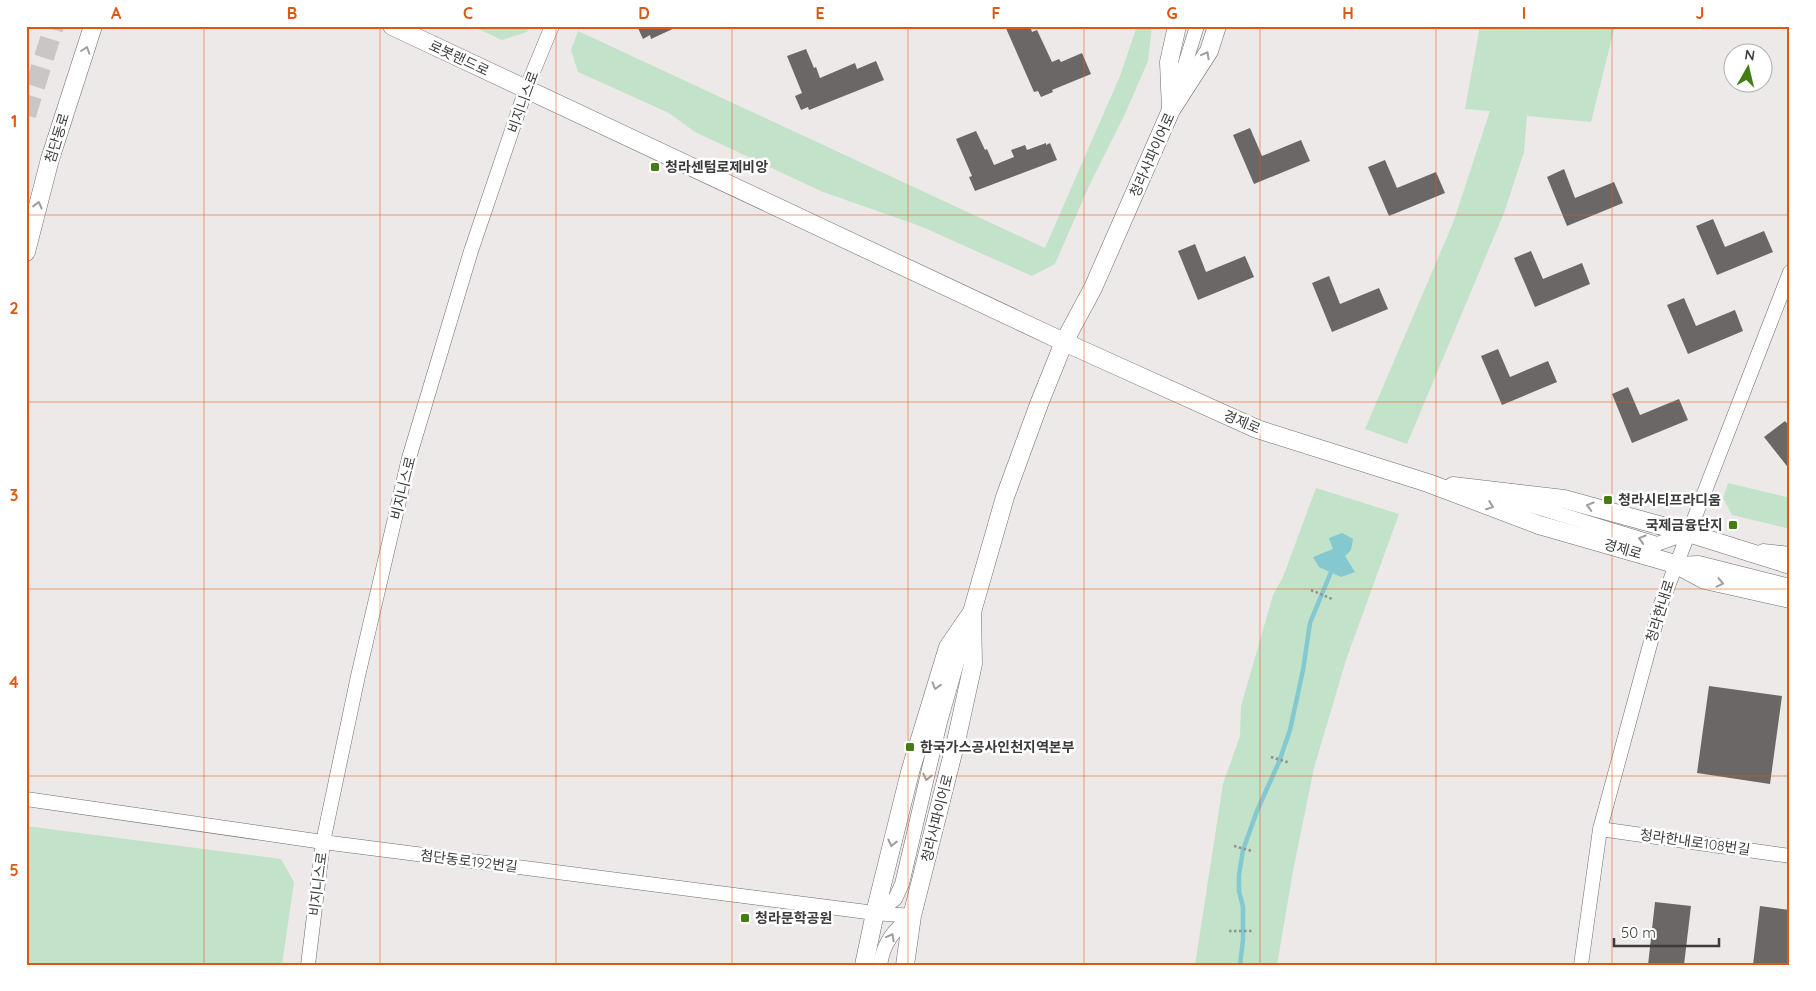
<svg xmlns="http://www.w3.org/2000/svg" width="1816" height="991" font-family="Quicksand,'Noto Sans KR',sans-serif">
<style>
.green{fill:#c3e2ca}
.water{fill:#84c8d0}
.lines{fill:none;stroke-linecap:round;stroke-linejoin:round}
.stream{stroke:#84c8d0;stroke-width:4.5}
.building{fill:#6b6766}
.highway-tunnel{stroke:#cac6c5;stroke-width:20;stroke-dasharray:20 10;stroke-linecap:butt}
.minor-casing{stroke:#6f6c6b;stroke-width:15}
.major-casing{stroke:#6f6c6b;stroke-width:19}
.path{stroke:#939090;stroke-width:2.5;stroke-dasharray:2.5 2.5;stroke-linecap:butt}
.minor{stroke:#fff;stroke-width:14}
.major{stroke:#fff;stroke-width:18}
.oneway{stroke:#9e9d9d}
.grid{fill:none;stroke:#df580e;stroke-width:1;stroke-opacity:0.55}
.poi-dot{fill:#467d13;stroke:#fff;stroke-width:2}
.labels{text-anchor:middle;stroke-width:5;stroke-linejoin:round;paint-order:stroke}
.street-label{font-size:14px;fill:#3d3b3b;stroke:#fff}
.poi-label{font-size:14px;font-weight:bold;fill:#3d3b3b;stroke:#fff;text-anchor:start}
.neatline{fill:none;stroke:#df580e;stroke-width:2}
.grid-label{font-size:16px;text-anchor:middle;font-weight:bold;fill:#df580e}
</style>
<rect width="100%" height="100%" fill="#ede9e8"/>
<!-- green -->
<path class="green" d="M472,26H530L527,32L502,40Z
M1137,26H1152L1148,61L1125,114L1089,186L1055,264L1032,276L920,226L823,192L695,132L669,113L578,72L571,50L578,31L1045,248L1120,76Z
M1480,26H1615L1591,122L1527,116L1524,152L1504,213L1407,444L1365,429L1453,223L1490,111L1465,109Z
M1728,483L1790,498V529L1732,515L1723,498Z
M1316,488L1399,514L1346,660L1314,768L1293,871L1277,965H1195L1223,784L1240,736L1241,706L1273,595L1283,577Z
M26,826L281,859L294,882L282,965H26Z"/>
<!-- water -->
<path class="water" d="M1342,533L1353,539L1351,550L1345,556L1355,572L1341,577L1319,567L1313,557L1333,549L1329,538Z"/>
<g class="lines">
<!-- stream -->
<path class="stream" d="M1240,965L1243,940V907L1239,891V875L1243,850L1257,811L1279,762L1290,730L1303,670L1310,623L1331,572"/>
</g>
<!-- building -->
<path class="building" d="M637,26H679L651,39L650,35L643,39Z
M1005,26H1030L1032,32L1037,30L1052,62L1059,59L1061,62L1082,53L1091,74L1052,90L1053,92L1041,97L1038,91L1034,92Z
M806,49L814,68L816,67L820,78L855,63L857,69L876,61L884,80L809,110L808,107L801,110L795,96L802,93L787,56Z
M1250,128L1262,156L1301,140L1310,161L1254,184L1233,135Z
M976,131L985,150L987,149L994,165L1014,157L1011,150L1025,145L1027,150L1046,143V145L1050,143L1057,160L975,191L969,177L972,176L956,139Z
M1385,160L1397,188L1436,172L1445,193L1389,216L1368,167Z
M1564,169L1575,198L1614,182L1623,203L1567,226L1547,177Z
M1713,219L1725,247L1764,231L1773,252L1717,275L1696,226Z
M1195,244L1206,272L1245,256L1254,277L1198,300L1178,251Z
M1531,251L1543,279L1582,263L1590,284L1535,307L1514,258Z
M1329,276L1340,304L1379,288L1388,309L1332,332L1312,283Z
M1684,298L1696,326L1735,310L1743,331L1688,354L1667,305Z
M1498,349L1510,377L1548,361L1557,382L1502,405L1481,356Z
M1628,387L1640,415L1679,399L1688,420L1632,443L1612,394Z
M1785,421L1790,427V470L1764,437Z
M1709,686L1782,696L1770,784L1697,773Z
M1655,902L1691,906L1684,965H1648Z
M1760,906L1790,910V965H1753Z"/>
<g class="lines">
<!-- highway-tunnel -->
<path class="highway-tunnel" d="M26,115L54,26"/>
<defs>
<path id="minor" d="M1175,97L1197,26
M1507,498L1657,544L1688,533
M1763,551L1790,554
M1675,564L1699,563L1790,586
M26,799L323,842L875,913L912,916
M1600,829L1790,856
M875,913L895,899L902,884L940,722L968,624
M308,965L323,842L358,676L409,458L471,251L526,89L552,26
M880,965C884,941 894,930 912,916
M1581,965L1600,829L1661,604L1790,272"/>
<path id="major" d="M392,26L1064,342L1257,429L1428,483L1539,525L1675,564L1705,580L1790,599
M1171,110L1169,62L1177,26
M26,252L50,159L93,26
M1453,486L1564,499L1688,533L1790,565
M864,965L875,913L910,772L948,647L972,612L1005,497L1039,404L1064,342L1093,288L1171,110L1209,51L1217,26
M905,965L912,916L957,737L973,664L972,612"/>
</defs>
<!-- minor casing -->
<use href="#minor" class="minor-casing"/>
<!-- major casing -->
<use href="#major" class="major-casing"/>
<!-- path -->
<path class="path" d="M1311,590L1332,599
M1271,757L1290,763
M1234,846L1252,851
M1229,931H1254"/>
<!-- minor -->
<use href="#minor" class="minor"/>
<!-- major -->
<use href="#major" class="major"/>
</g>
<!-- one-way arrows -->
<defs><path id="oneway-chevron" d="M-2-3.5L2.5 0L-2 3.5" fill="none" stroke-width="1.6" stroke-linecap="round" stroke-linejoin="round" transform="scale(1.25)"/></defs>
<g class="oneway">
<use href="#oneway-chevron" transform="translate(86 50) rotate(-72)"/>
<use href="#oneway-chevron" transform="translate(1206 55) rotate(-61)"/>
<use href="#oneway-chevron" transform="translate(38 205) rotate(-76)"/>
<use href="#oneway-chevron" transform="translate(1490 506) rotate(21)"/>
<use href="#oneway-chevron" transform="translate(1590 506) rotate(-164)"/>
<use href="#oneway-chevron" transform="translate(1642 539) rotate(-163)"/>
<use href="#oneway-chevron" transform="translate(1720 583) rotate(13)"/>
<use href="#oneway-chevron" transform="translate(936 686) rotate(107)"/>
<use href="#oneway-chevron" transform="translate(927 777) rotate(103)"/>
<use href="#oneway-chevron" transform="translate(892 843) rotate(104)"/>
<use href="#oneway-chevron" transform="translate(891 937) rotate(-61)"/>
</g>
<!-- grid -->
<path class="grid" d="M204,26V965M380,26V965M556,26V965M732,26V965M908,26V965M1084,26V965M1260,26V965M1436,26V965M1612,26V965M26,215H1790M26,402H1790M26,589H1790M26,776H1790"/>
<!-- markers -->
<g class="poi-dot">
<rect x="650" y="162" width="10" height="10" rx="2.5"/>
<rect x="1603" y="495" width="10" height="10" rx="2.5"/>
<rect x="1728" y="520" width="10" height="10" rx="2.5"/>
<rect x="905" y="742" width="10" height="10" rx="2.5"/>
<rect x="740" y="913" width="10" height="10" rx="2.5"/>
</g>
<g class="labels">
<!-- street labels -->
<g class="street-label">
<text transform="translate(459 58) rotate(25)" y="5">로봇랜드로</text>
<text transform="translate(523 102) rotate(-70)" y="5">비지니스로</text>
<text transform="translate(57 138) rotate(-73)" y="5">첨단동로</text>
<text transform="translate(1152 155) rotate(-66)" y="5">청라사파이어로</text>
<text transform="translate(1242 422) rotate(23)" y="5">경제로</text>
<text transform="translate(403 488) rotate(-76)" y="5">비지니스로</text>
<text transform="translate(1623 549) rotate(16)" y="5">경제로</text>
<text transform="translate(1660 611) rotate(-73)" y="5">청라한내로</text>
<text transform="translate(937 818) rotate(-76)" y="5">청라사파이어로</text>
<text transform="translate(1695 842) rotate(8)" y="5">청라한내로108번길</text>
<text transform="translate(469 861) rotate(7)" y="5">첨단동로192번길</text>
<text transform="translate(318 884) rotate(-83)" y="5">비지니스로</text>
</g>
<!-- poi labels -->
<g class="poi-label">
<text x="665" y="172">청라센텀로제비앙</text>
<text x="1618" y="505">청라시티프라디움</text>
<text x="1723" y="530" text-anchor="end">국제금융단지</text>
<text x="920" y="752">한국가스공사인천지역본부</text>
<text x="755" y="923">청라문학공원</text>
</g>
</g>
<!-- border -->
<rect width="1816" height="991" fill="none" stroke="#ffffff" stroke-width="55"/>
<!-- north arrow -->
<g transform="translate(1748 68) rotate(8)"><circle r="24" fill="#ffffff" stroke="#b1b1b1"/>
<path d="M0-4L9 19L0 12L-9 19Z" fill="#467d13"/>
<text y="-8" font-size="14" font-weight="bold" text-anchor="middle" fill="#3d3b3b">N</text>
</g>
<!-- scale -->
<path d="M1614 938v8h105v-8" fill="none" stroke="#3d3b3b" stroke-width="2.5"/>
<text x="1621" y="938" font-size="15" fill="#3d3b3b" stroke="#ffffff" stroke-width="4" paint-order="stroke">50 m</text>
<rect x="28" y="28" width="1760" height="936" class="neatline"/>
<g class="grid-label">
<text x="116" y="19">A</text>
<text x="292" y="19">B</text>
<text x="468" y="19">C</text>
<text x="644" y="19">D</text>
<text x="820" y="19">E</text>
<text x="996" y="19">F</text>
<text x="1172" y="19">G</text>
<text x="1348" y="19">H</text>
<text x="1524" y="19">I</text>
<text x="1700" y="19">J</text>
<text x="14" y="127">1</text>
<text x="14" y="314">2</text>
<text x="14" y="501">3</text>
<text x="14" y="688">4</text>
<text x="14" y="876">5</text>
</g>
</svg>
